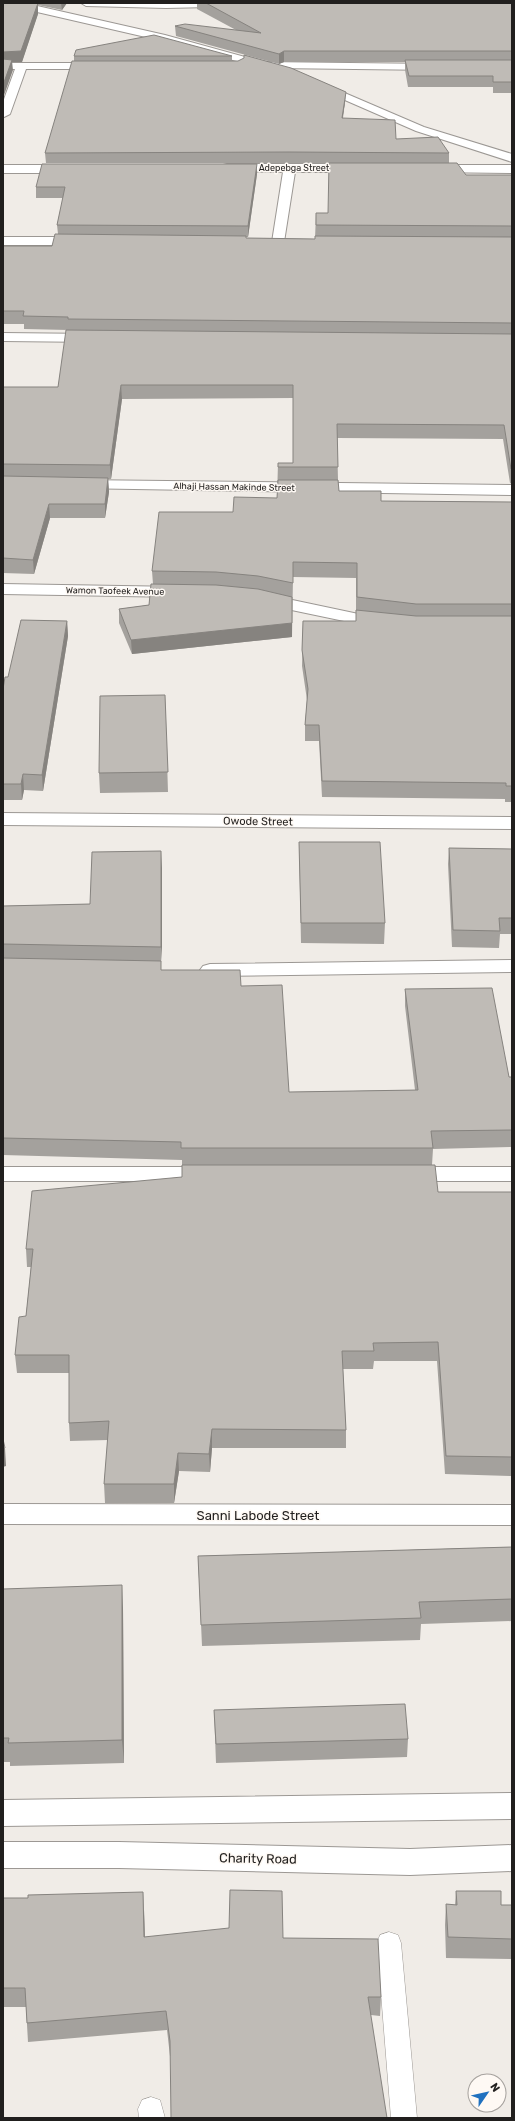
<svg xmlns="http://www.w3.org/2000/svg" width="515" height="2121" font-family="Rubik,sans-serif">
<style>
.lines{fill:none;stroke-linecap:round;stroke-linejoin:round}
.lane-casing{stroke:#9c9894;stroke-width:1}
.street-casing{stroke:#9c9894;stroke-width:2}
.secondary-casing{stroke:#9c9894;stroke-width:2}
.lane{fill:#fff;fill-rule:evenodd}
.street{fill:#fff;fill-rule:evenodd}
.secondary{fill:#fff;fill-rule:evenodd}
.wall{fill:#a4a19d}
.shaded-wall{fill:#86837f}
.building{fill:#bfbbb6;stroke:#86837f}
.labels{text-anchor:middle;stroke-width:3;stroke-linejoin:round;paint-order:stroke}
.far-street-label{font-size:9px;fill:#211f1e;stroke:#fef9f4}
.street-label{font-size:11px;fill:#211f1e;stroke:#fef9f4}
.near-street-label{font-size:13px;fill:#211f1e;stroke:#fef9f4}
</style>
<rect width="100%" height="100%" fill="#f0ece7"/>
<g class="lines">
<defs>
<path id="lane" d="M389,1932L398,1935L401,1943L417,2118H391L377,1943L380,1935Z
M151,2097L160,2100L165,2118H139L138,2109L142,2100Z"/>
<path id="street" d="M6,3H24L165,35L263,62L436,64L441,67L436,70L274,68C269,71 255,69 251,65L163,41L11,6Z
M81,3H260L255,6L166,8L86,6Z
M3,63H100L105,66L100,69H26L10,114L4,117L3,102L15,69H3Z
M319,82L424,127L512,154V162L416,131L315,87L313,85Z
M227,164H359L365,168L359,172H295L284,242L278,246L272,242L283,172L223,171L221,168L223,165Z
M3,165H71L77,169L71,173H3Z
M431,165H512V173L427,172L425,169L427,166Z
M3,237H84L90,241L84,245H3Z
M3,333L95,334L102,338L95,342L3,341Z
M78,480L512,485V495L73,488L70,485L73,482Z
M3,584L180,587L186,588L188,592L186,596L180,597L3,594Z
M264,594L368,616L391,618L394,622L391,626H368L258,603L256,599L258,595Z
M3,813L512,817V829L3,825Z
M512,960V972L210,976L203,974L200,970L203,966L210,964Z
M3,1167H212L220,1169L224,1174L220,1179L212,1181H3Z
M406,1167H512V1181H406L398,1179L394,1174L398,1169Z
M3,1504L512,1505V1525L3,1524Z"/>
<path id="secondary" d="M512,1793V1819L3,1826V1800Z
M3,1842H119L410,1849L512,1845V1871L410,1875L119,1868H3Z"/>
</defs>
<!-- lane casing -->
<use href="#lane" class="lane-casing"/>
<!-- street casing -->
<use href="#street" class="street-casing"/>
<!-- secondary casing -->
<use href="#secondary" class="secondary-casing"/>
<!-- lane -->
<use href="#lane" class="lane"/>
<!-- street -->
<use href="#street" class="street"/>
<!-- secondary -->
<use href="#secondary" class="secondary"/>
</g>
<!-- wall -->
<path class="wall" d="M3,3H67L62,10L38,5V14L22,62H12L13,70Z
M197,3H512V93H493V87H408L405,70V62H284L279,64L176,36L175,26L236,30L197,9Z
M74,56H232V61L345,102L343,118L396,139L449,153V163L466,175H512V169V484L510,483L503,439L337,438L338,480L339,491L381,501L512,502V802H505V799L322,797L319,741H305V725L307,700L302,666L303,621H356V578L293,577L292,637L132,654L119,623V609L149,605L153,584L152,571L233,512L277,498L278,463H293V398L122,399L111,479H108L109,492L105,518H50L34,574L3,573V387H58L68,330L24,329V324H3V246H52L58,234L57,225L63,198H36V187L257,174L248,237H246V238L315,239L316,213H328L341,163H46L45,153L74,61Z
M67,621L68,636L43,791L24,790L22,800H3V689L8,677Z
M165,695L168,792L100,793L99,773Z
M512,831V934H500L499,948L452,947L448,864L449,848L511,849Z
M299,842L385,923L384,944L301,943Z
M161,851V970L241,986L289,1092L415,1090L405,1006V989L509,1077H512V1147L433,1149L432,1165L438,1192H512V1476L445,1474L437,1361H374L373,1369H343L346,1430V1448H212L210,1472L179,1471L174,1503H105L104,1484L108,1440L70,1441L69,1423V1373H17L15,1355L26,1316L31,1267H27L26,1249L182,1177V1160L3,1155V906L90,904Z
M512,1547V1621L421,1624L420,1640L202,1646L198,1556Z
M3,1589L123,1608L124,1763L10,1766V1762H3Z
M214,1710L408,1739L407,1757L216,1763Z
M456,1891L501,1905H512V1959L446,1958L445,1925L446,1904L455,1905Z
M3,1898L144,1910L145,1937L283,1938L381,1997L380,2016L371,2015L170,2056L167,2030L28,2042L26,2007H3Z"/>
<!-- shaded-wall -->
<path class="shaded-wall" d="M38,3V14L22,62H12L13,70L3,98V52Z
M61,3H67L62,10Z
M284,51V62L279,64V54Z
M346,92L345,102L341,128L342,118Z
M257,164V174L248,237V226Z
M121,385L122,399L111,479L110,465Z
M108,478L109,492L105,518V504Z
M49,504L50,518L34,574L33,560Z
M67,621L68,636L43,791L42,775Z
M292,623V637L132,654L131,640Z
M23,774L24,790L22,800L21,784Z
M161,851L162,868V963L161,947Z
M212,1429V1448L210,1472L209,1454Z
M3,1448H5L6,1466L3,1467Z
M178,1453L179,1471L174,1503V1484Z
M122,1585L123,1608L124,1763L122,1740Z
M143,1892L144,1910L145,1955L144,1937Z"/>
<!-- building -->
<path class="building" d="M3,3H38L21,51L3,52Z
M206,3H512V51H284L279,54L175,26L185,24L261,33Z
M154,35L232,56H74L76,50Z
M244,55L291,68L346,92L342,118L395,120L396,139L438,137L449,153L290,152L45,153L72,61H238L244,58Z
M3,59L12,60L3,85Z
M405,60H512V82H493V76H409Z
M329,163H457L466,175H512V171V226L316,225V213H328Z
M42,164H257L248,226L57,225L65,187H36Z
M55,234L246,236V238L315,239V236L512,237V323L68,319V317L23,316L24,311H3V246H52Z
M66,330L512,334V470L511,469L504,425L337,424L338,467H278V463H293V385H121L110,465L3,464V387H58Z
M3,476L108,478L105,504H49L33,560L3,558Z
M278,480H338L339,491H381V501L512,502V604H416L357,597V563L293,562V583L258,576L216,572L152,571L159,512H233L234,497L277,498Z
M151,584L216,585L258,589L292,597V623L131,640L119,609L149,605Z
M356,610L416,616H512V786H506V783L322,781L319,725H305L308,689L302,650L303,621H356Z
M21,620L67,621L42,775L23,774L21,784H3V689L5,677H8Z
M165,695L168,772L99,773L100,696Z
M299,842H380L385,923H301Z
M449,848L512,849V918H499L500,931L453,930Z
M161,851V947L3,944V906L90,904L92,852Z
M3,958L161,961V970H240L241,986L282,985L289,1092L418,1090L405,989L492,988L509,1077H512V1130L431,1131L433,1148H181V1142L3,1138Z
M182,1165H435L438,1192H512V1457L446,1456L438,1342L373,1343L374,1351H342L346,1430L212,1429L209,1454L178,1453L174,1484H104L109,1421L69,1423V1355H15L19,1317L26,1316L33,1249H26L32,1191L182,1177Z
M3,1439L5,1448H3Z
M512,1547V1599L419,1602L421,1618L201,1625L198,1556Z
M122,1585V1740L8,1743L9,1738H3V1589Z
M405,1704L408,1739L216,1744L214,1710Z
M230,1890L282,1891L283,1938L378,1939L381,1997H368L387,2118H171L170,2041L166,2011L27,2023L25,1988H3V1898H28V1895L143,1892L144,1937L229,1928Z
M456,1891H501V1905H512V1939L448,1937L446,1904L457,1905Z"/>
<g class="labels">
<!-- far-street labels -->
<g class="far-street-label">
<text x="294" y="171">Adepebga Street</text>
<text transform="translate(234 487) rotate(1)" y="3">Alhaji Hassan Makinde Street</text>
<text transform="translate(115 591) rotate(1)" y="3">Wamon Taofeek Avenue</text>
</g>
<!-- street labels -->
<g class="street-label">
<text transform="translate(258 821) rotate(1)" y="4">Owode Street</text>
</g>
<!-- near-street labels -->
<g class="near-street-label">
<text x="258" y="1520">Sanni Labode Street</text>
<text transform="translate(258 1858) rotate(1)" y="5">Charity Road</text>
</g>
</g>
<!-- border -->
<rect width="515" height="2121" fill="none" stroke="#211f1e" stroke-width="8"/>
<!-- north arrow -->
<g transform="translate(487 2093) rotate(56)"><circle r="19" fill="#fef9f4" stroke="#a6a29e"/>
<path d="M0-3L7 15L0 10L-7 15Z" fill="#2071bf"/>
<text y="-6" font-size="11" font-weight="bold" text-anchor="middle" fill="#211f1e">N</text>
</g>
</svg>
